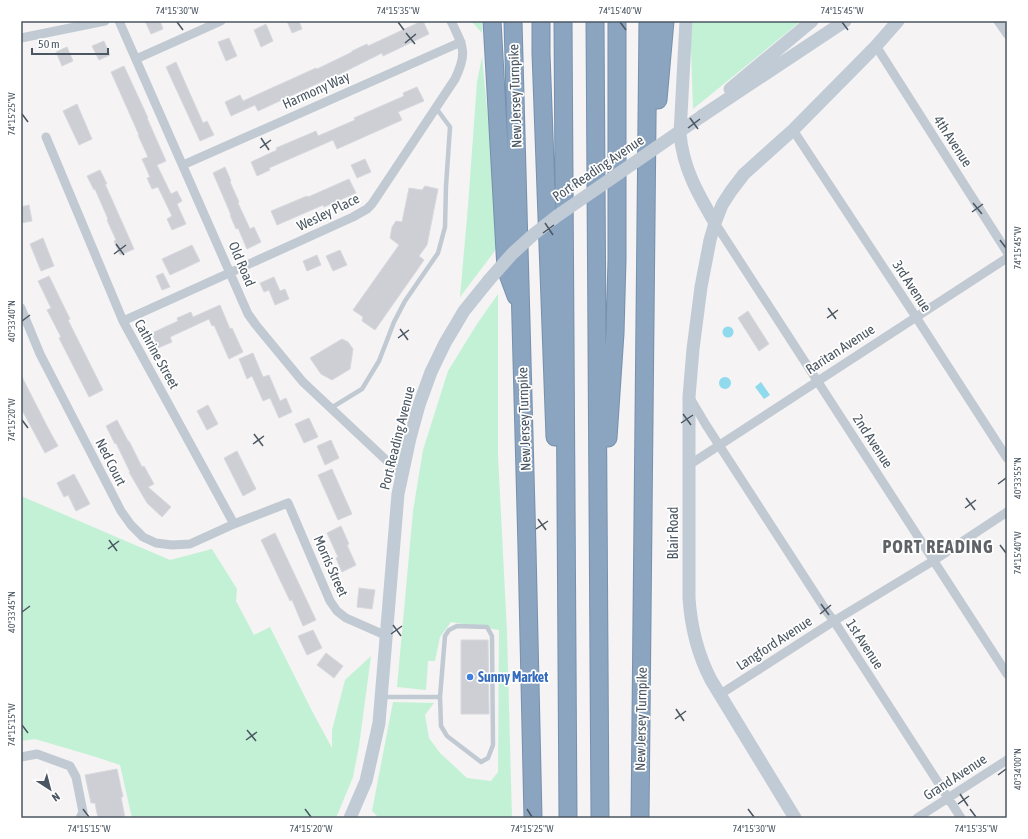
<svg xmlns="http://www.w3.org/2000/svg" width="1028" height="839" font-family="'Asap Condensed',sans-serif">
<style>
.green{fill:#c3f1d5}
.water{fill:#90daee}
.building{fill:#cdcfd5;stroke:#d7d9de}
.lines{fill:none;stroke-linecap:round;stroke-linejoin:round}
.highway-casing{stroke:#7690ad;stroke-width:19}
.lane{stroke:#c1cad2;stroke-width:4.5}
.street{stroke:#c1cad2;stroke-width:9}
.secondary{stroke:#c1cbd6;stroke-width:13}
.highway{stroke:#8ba5c1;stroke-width:17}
.secondary-bridge{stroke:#c1cbd6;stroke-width:13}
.ticks{fill:none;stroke:#4a5661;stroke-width:1.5}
.shop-dot{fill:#3f7fe0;stroke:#fff;stroke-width:1.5}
.labels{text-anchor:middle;stroke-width:3.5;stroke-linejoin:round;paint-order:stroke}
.street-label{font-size:14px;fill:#4a5661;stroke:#fff}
.shop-label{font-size:14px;font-weight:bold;fill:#366cbe;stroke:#fff;text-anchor:start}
.district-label{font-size:18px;font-weight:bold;letter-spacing:1px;fill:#5f6368;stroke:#fff}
.neatline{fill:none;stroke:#4a5661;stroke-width:1.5}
.ticks-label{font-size:10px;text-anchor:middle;fill:#4a5661}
</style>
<rect width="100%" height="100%" fill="#f5f3f3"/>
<!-- green -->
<path class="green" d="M471,21H482V33Z
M690,21H801L693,109Z
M482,57L500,244L460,297L468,206L477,82Z
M498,294V456L507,632L512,818H379L372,811L393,702L434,703L425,715L429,738L440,753L467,778L491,781L498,772L499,630L451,622L440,637L435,661H428L426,690L397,687L413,511L423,450L448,371L477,324Z
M21,496L170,560L212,549L237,589L236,601L254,635L270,627L312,711L332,748V730L345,680L371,656L359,746L353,777L336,818H132L120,765L96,757L35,739L21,741Z"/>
<!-- water -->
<path class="water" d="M722.5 332a5.5 5.5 0 1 1 11 0a5.5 5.5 0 1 1-11 0Z
M719 383a6 6 0 1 1 12 0a6 6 0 1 1-12 0Z
M761,382L770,395L764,399L755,387Z"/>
<!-- building -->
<path class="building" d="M145,21H160L163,29L151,34Z
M287,21H299L302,29L292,33Z
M422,21H423L429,34L383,56L382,53L334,77V76L258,111L255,105L231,116L225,102L240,95L243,101L316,68L317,69L352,52V51L367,44L368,46Z
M266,24L273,41L261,47L254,30Z
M229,38L237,56L226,61L218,42Z
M104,41L110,55L99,60L92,46Z
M67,47L73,61L62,66L56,52Z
M176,62L203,123L207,121L214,135L200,141L166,67Z
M124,66L148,118H147L166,161L157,165L171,194L177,191L182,201L177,204L186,224L172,230L167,219L172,216L158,187L152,189L147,178L150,177L142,159L148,157L138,135H139L111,72Z
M417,87L424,101L398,112L402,120L337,149L333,140L269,168L270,170L257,176L251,162L277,150L276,148L316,131L318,136L355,120L354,118L404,96L403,93Z
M77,104L92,139L79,145L63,111Z
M365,159L371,172L357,178L351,165Z
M225,167L231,181L230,182L239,202L238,203L250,229L254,227L261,242L247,249L238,228L236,229L230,215H231L213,173Z
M100,170L107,184H105L134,249L120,255L114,241L116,240L107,220L108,219L95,189L94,190L87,176Z
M349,179L356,193L324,207L323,205L277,225L271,211L307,196L308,197Z
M425,186L438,189L427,245L419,256L424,260L375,330L362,321L363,317L353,310L399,245L390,238L392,227L396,221L402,222L409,188L422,190Z
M29,205L32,221L21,223V207Z
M43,238L54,266L41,271L30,244Z
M192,245L200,261L170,275L162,259Z
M340,250L347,265L333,271L326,256Z
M317,255L321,265L307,271L303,261Z
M163,273L170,287L162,290L156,276Z
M49,276L70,319L68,320L103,390L89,397L59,338L61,337L47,310L51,308L38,281Z
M274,277L280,291L285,289L289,299L275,305L269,290L264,292L260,283Z
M220,305L230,329L232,328L243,352L229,359L214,325L212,326L209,319L170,337L172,342L158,348L152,333L178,321L177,318L191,312L193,317Z
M748,311L769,344L759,351L738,318Z
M342,339L348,342L353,349L350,369L332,380L321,374L310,358Z
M253,353L263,377L269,375L280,401L286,398L292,412L279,418L270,398L263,401L252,376L247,379L239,359Z
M21,375L48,428L58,446L45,453L21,408Z
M208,405L218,424L207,430L197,411Z
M309,418L318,437L304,443L295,424Z
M117,420L128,441H129L142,467L144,466L154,484L148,487L171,507L162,517L147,503L129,472H130L116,443L115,444L106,426Z
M331,440L339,458L325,465L317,446Z
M237,451L256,489L243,496L224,458Z
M332,469L352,514L338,520L318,475Z
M74,474L90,504L76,511L68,495L64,497L57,483Z
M341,526L349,544L347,545L356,565L342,572L336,558L338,557L327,533Z
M275,533L316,620L303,626L292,600L290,601L261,540Z
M359,588L375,590L372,609L357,607Z
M313,630L322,648L307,655L298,636Z
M461,640H488L489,714H461Z
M326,653L343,666L334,678L317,665Z
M117,769L123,797H121L125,818H98L95,803H91L85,775Z"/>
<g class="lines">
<defs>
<path id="highway" d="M492,21L506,269L516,296
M513,21L527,548L533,818
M541,21V53L555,437
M563,21L568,818
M595,21L600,818
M658,100L665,21
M608,438L615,333L617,260V21
M640,818L648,21"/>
</defs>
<!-- highway casing -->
<use href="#highway" class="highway-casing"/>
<!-- lane -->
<path class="lane" d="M331,408L362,389L379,361L394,322L405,301L438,253L445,227L446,186L450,127L436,108
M457,626L487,627L492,636L493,745L488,758L481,762L447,736L441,726L440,697L445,636L449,630Z
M383,697H440"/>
<!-- street -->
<path class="street" d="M119,21L248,314L256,325L303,382L402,475
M998,21L1007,34
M21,38L105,21
M876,46L1007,252
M136,59L221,21
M793,130L916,317L1007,458
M46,137L123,321L234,524
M183,165L461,42
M715,223L1007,674
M21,308L40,354L121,511L131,525L143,537L156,543L172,545L190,544L234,524L288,503L330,601L337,611L346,618L387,636
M123,321L353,217L367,209L372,204L455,79C468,52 463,46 451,21
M690,398L706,425L827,612L834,621L961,818
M689,465L1007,258
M719,695L834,621L933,561L1007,512
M21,757L37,754L70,766L76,777L83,812L80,818
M917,818L1007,760"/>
<!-- secondary -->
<path class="secondary" d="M686,21L680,134C683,168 698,194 715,223
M730,89L812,21
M702,116L845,21
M350,818L366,781L379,723L398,494L410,438L419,405L431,372L445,343L464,311L489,280
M795,818L711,680C697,653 691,628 689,598V397L693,349L701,287L710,240L715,223L722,205L731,191L744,174L793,130L876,46L898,21"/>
<!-- highway -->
<use href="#highway" class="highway"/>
<!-- secondary-bridge -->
<path class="secondary-bridge" d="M489,280L512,254L534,234L557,216L702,116"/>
</g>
<!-- ticks -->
<path class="ticks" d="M177,22L183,30M398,22L404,30M620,22L626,30M842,22L848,30M406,33L415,44M405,43L416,34M22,114L28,122M690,118L698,129M688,128L700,119M261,138L269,150M260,148L271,140M973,203L982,214M972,212L983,204M545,223L553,235M543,233L554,225M1000,240L1006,248M116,244L124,255M114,254L126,245M828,308L836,319M827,318L838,310M22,321L30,315M400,329L408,340M398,338L409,330M683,414L691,425M22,420L28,428M681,423L693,415M254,434L263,446M253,444L264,436M998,484L1006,478M966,498L975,510M965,508L976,500M538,519L546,530M536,529L548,521M109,540L117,551M1000,545L1006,553M108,549L119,541M821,604L829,615M22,612L30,606M820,614L831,605M393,625L401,636M391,634L402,626M676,709L684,721M675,719L686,711M22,725L28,733M247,730L256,741M246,740L257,732M998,775L1006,769M960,794L968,806M958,804L969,796M83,809L89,817M305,809L311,817M527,809L532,817M748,809L754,817M970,809L976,817"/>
<!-- markers -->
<circle class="shop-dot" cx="470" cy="677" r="4"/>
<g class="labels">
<!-- street labels -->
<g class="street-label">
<text transform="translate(316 90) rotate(-24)" y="5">Harmony Way</text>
<text transform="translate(515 96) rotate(-92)" y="5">New Jersey Turnpike</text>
<text transform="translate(953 141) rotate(57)" y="5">4th Avenue</text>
<text transform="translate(598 168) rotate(-34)" y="5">Port Reading Avenue</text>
<text transform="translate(328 212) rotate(-26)" y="5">Wesley Place</text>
<text transform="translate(242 264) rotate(67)" y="5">Old Road</text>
<text transform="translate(912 286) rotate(57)" y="5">3rd Avenue</text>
<text transform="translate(840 349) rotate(-33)" y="5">Raritan Avenue</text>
<text transform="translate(157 354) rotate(61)" y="5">Cathrine Street</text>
<text transform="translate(524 419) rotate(-92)" y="5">New Jersey Turnpike</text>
<text transform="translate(397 438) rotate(-76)" y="5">Port Reading Avenue</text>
<text transform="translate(873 441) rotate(57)" y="5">2nd Avenue</text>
<text transform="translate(111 462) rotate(63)" y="5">Ned Court</text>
<text transform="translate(673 533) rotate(-90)" y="5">Blair Road</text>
<text transform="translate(331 566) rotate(66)" y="5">Morris Street</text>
<text transform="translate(774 643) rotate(-33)" y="5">Langford Avenue</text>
<text transform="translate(865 644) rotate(57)" y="5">1st Avenue</text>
<text transform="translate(641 719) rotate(-89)" y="5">New Jersey Turnpike</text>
<text transform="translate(955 777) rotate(-33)" y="5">Grand Avenue</text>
</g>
<!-- shop labels -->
<g class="shop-label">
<text x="478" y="682">Sunny Market</text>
</g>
<!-- district labels -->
<g class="district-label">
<text x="938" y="553">PORT READING</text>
</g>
</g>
<!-- border -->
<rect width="1028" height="839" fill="none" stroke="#ffffff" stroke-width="44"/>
<!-- north arrow -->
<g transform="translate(50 789) rotate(144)" stroke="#ffffff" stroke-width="3" paint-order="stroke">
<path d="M0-3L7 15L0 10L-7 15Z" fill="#4a5661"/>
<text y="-6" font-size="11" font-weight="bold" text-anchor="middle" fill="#4a5661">N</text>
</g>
<!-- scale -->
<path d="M32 48v6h76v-6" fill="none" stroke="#4a5661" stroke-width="2"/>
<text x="38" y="48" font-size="12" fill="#4a5661" stroke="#ffffff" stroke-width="3" paint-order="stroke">50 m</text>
<rect x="22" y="22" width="984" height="795" class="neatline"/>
<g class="ticks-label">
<text x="177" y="14">74°15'30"W</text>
<text x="398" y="14">74°15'35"W</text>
<text x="620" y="14">74°15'40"W</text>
<text x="842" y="14">74°15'45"W</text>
<text transform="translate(11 114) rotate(-90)" y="4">74°15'25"W</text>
<text transform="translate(1017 248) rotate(-90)" y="4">74°15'45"W</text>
<text transform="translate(11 321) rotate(-90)" y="4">40°33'40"N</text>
<text transform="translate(11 420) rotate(-90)" y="4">74°15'20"W</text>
<text transform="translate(1017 478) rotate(-90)" y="4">40°33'55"N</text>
<text transform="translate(1017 553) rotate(-90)" y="4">74°15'40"W</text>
<text transform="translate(11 612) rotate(-90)" y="4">40°33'45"N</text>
<text transform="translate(11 725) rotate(-90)" y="4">74°15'15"W</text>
<text transform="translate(1017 769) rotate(-90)" y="4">40°34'00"N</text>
<text x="89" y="832">74°15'15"W</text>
<text x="311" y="832">74°15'20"W</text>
<text x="532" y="832">74°15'25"W</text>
<text x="754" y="832">74°15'30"W</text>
<text x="976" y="832">74°15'35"W</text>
</g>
</svg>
